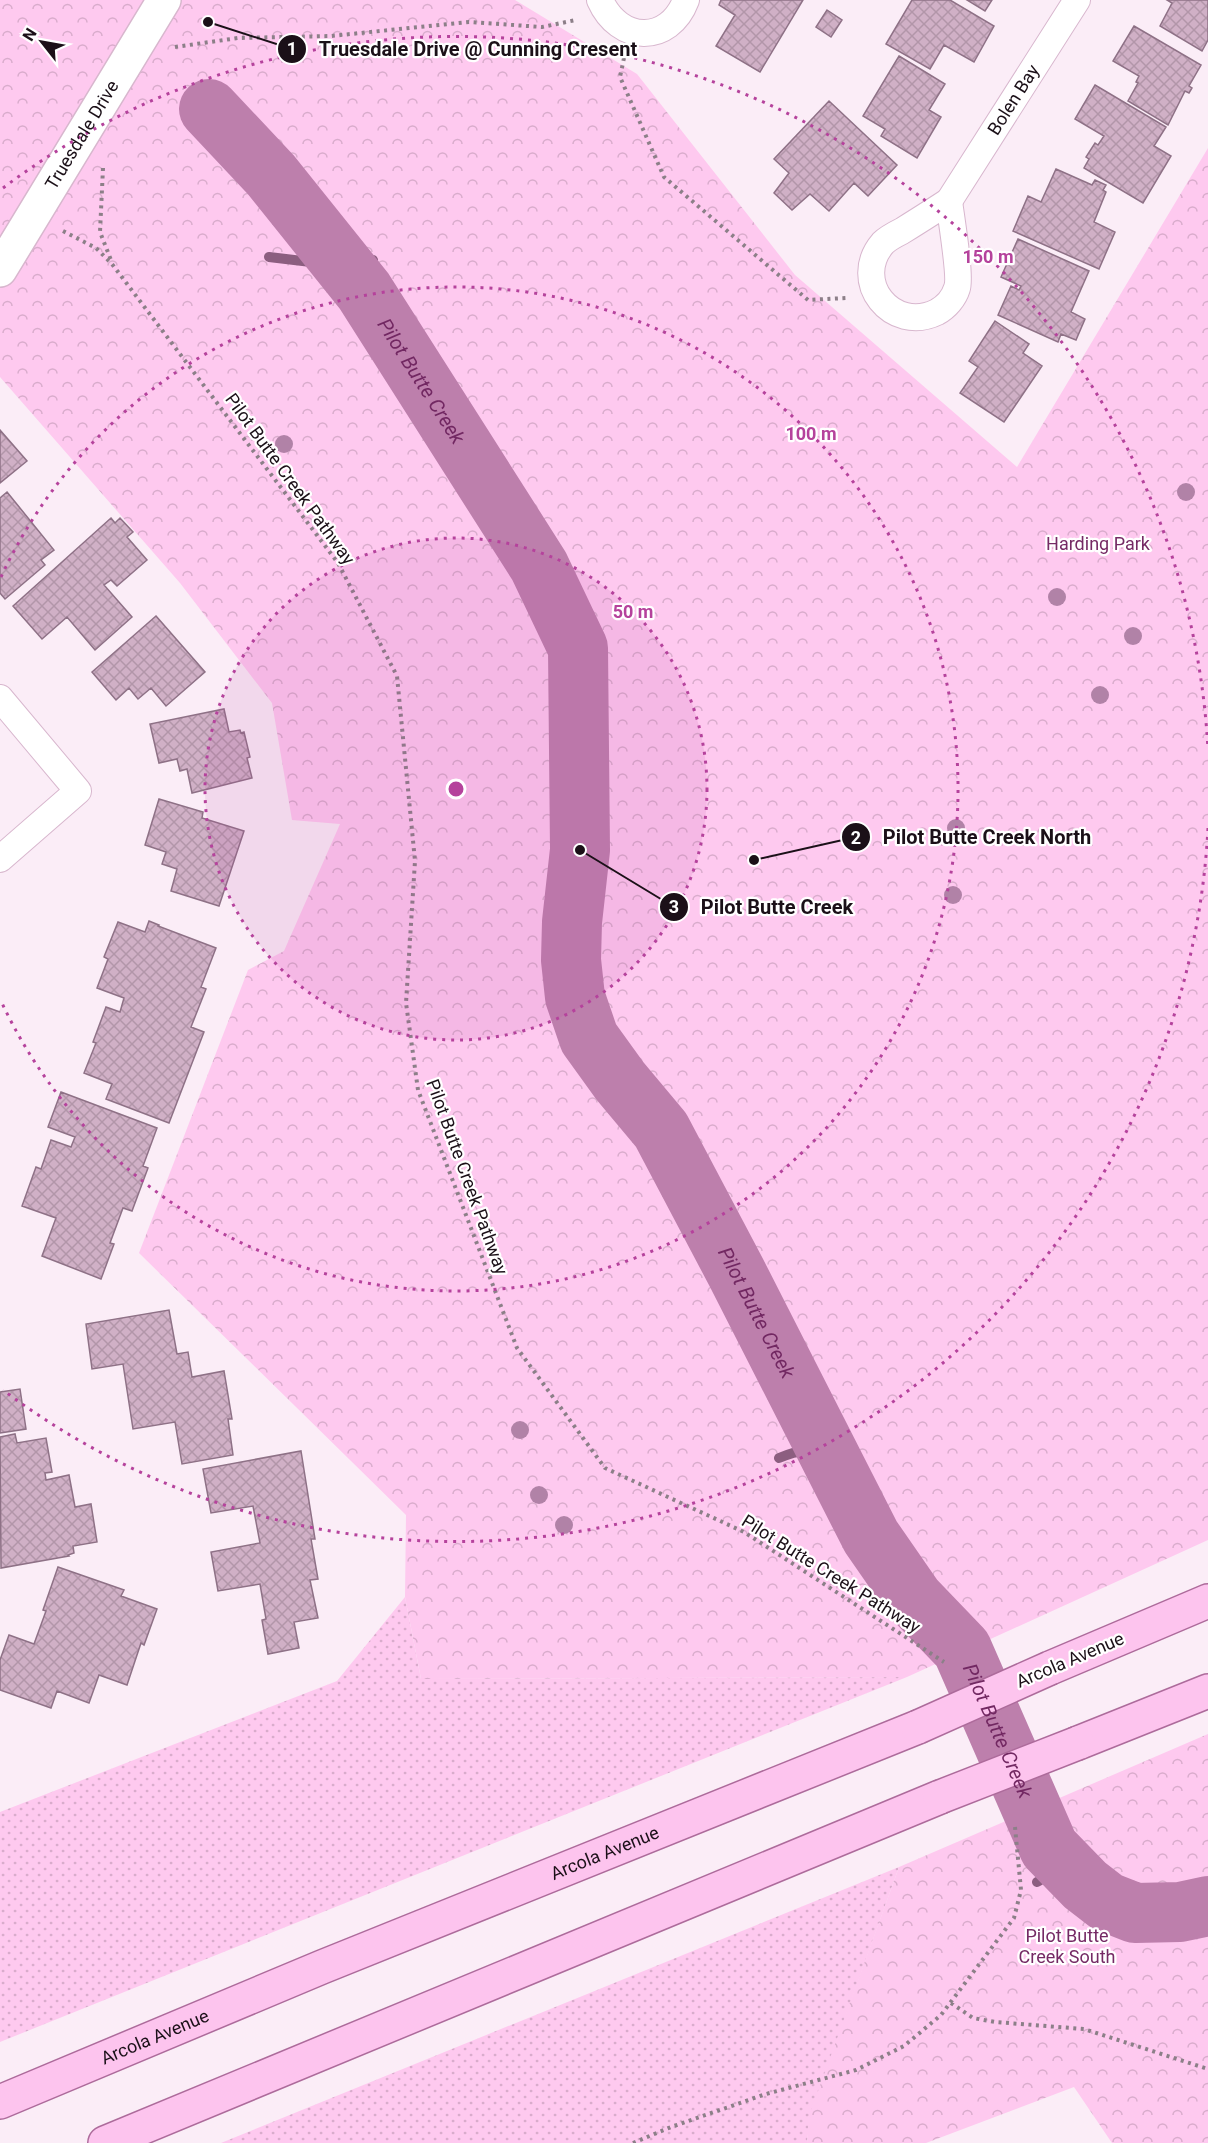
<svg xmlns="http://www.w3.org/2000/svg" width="1208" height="2143" font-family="Roboto,sans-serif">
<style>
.grass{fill:url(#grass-dots)}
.park{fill:url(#park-crowns)}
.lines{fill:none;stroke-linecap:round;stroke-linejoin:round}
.stream{stroke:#8c5e80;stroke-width:10}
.river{stroke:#bd7fac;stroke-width:60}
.building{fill:url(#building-cross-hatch);stroke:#8e7186;stroke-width:1.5}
.street-casing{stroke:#d8b7ce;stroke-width:28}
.secondary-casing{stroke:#d8b7ce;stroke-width:36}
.primary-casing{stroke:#ad6b9b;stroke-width:36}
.path{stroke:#8c7f88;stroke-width:4;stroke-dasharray:3 4.5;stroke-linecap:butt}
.street{stroke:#fff;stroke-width:26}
.secondary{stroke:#fff;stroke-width:33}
.primary{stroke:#fdc4ee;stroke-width:33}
.primary-bridge-casing{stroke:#ad6b9b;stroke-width:36;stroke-linecap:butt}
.primary-bridge{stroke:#fdc4ee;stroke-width:33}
.tree{fill:#b182a7}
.ring{fill:none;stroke:#b5429c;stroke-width:3;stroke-dasharray:3 6}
.labels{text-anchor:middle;stroke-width:4.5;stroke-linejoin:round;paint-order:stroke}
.street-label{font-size:18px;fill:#1b1018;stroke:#fff}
.park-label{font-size:18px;fill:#752a65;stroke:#fff}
.water-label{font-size:20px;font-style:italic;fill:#722862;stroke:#fff}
.centre{fill:#b5429c;stroke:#fff;stroke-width:3}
.ring-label{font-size:18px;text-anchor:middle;font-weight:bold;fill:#b5429c;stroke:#fff;stroke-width:4.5;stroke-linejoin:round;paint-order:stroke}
.leader{fill:none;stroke:#1b1018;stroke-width:2}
.callout-dot{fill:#1b1018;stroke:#fff;stroke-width:2}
.mark-label{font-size:18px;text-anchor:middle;font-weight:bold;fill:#fff}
.callout-label{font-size:20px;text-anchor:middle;font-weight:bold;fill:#1b1018;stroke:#fff;stroke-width:4.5;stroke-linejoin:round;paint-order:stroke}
</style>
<defs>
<pattern id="grass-dots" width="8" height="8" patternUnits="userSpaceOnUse" patternTransform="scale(1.5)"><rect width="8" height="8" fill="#fec9ef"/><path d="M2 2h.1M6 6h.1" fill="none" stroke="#d9accc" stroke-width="1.8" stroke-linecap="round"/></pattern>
<pattern id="park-crowns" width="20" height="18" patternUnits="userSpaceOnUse" patternTransform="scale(1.5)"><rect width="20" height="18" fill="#fec9ef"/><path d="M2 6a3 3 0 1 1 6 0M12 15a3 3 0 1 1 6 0" fill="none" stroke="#d9accc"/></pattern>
<pattern id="building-cross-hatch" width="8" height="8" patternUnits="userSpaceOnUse" patternTransform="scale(1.5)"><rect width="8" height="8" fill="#d0b0c6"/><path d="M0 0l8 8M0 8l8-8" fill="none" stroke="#b296a9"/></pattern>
</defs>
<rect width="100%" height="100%" fill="#fbedf7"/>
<!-- grass -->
<path class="grass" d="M405,1597L421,1679L907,1677L0,2042V1812L337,1681Z
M899,1867L810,2116L807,2143H221Z"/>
<!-- park -->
<path class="park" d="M0,0H515L637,74L795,275L1017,467L1208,148V1540L907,1677L421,1679L405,1597L406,1515L139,1253L248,970L284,951L340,824L292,820L272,703L180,583L0,377Z
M1208,1734V2143H1112L1074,2087L926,2143H807L809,2116L899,1867Z"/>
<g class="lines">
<!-- stream -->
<path class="stream" d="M269,257L311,262L352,275
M364,291L365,276L373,260
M779,1458C802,1448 813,1448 834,1464
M1037,1882C1049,1875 1057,1869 1071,1872"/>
<!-- river -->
<path class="river" id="s1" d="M209,109L271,175L364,291L539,566L578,648L580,850L572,922L571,960L575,997L589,1038L620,1081L661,1130L736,1272L871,1537L914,1599L962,1649L1049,1848L1085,1885L1107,1902L1135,1913L1180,1912L1208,1906"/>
</g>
<!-- building -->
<path class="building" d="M721,0H803L760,72L716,46L735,15L719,5Z
M912,0H950L994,26L974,62L944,45L930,69L886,44Z
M967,0H992L985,11Z
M1167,0H1208V40L1202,51L1160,26L1172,3Z
M827,10L842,20L831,37L816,27Z
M1134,26L1201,65L1189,86L1192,88L1189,93L1185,91L1168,125L1128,101L1138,83L1136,82L1139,76L1113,61Z
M899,56L945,84L929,110L941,117L917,158L881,136L885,129L863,116Z
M1095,85L1166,127L1154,146L1171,156L1143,203L1084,168L1089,159L1086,157L1095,143L1098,145L1104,136L1075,119Z
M829,101L897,165L868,196L854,183L829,211L810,194L792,210L774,193L789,173L774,159Z
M1056,169L1092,185L1095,180L1106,185L1103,190L1106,192L1094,222L1115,232L1099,269L1013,231L1028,196L1041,202Z
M1018,239L1089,271L1071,312L1085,319L1076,340L1061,334L1058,342L998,315L1011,286L1019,290L1021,286L1001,277Z
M995,321L1029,344L1023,353L1042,366L1004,422L960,393L978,367L969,361Z
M0,430L27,461L0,483Z
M7,492L54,550L41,560L45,565L5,599L0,593V498Z
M111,518L115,523L120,518L133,532L127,537L147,560L117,586L111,580L104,585L132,617L95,650L67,617L42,639L13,606Z
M156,616L205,672L166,706L151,688L138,699L129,688L116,700L92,672Z
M224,709L229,732L240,730L241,733L244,732L250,757L247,758L252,778L192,793L187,769L180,771L177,759L159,763L150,724Z
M159,799L203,812L202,818L244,831L219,906L171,891L177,869L162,864L166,852L145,845Z
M149,921L159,925L158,926L216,948L201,987L206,989L191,1027L204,1032L169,1123L106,1099L112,1084L84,1073L96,1043L93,1042L106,1007L120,1012L124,998L97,988L108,959L104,957L118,922L145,932Z
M61,1092L157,1128L143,1166L148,1168L132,1211L123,1208L110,1243L114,1244L101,1279L42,1256L56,1218L22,1206L36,1167L41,1169L51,1140L71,1147L75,1137L48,1127Z
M169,1310L177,1354L188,1352L192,1377L224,1371L232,1419H228L233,1455L182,1464L175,1422L133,1429L123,1364L92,1369L86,1324Z
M20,1389L26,1429L0,1433V1392Z
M15,1434L17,1443L46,1438L52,1472L45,1473L46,1480L69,1475L75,1507L91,1504L97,1542L73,1546L74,1553L68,1555L69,1556L1,1568L0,1437Z
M301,1451L315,1539H311L318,1579L310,1580L318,1618L294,1622L299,1648L268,1654L262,1620L266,1619L260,1584L218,1591L211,1552L260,1543L253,1506L211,1513L203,1469Z
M58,1567L124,1590L121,1596L157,1609L144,1645L141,1643L127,1685L99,1675L89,1703L57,1691L51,1708L0,1690V1660L9,1635L34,1644L46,1611L43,1610Z"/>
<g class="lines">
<defs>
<g id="street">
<path d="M600,0C619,43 669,45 686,0"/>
<path d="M949,201C951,217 961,277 957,288C954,298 946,307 937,312C892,334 850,281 883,243C888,238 896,234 902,231C918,221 934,211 949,201Z"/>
<path id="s2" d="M949,201L1077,0"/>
<path d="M0,698L78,791L0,859"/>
</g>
<g id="secondary">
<path id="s3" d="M0,270L164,0"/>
</g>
<g id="primary">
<path d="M1050,1668L1208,1601"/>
<path d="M1078,1743L1208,1691"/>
<path id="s4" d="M0,2102L322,1967L918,1727"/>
<path d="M105,2143L940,1797"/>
</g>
</defs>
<!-- street casing -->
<use href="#street" class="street-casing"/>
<!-- secondary casing -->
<use href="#secondary" class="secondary-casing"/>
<!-- primary casing -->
<use href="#primary" class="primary-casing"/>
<!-- path -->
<path class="path" d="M175,47L238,38L331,36L469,22L542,27L576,20
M624,58L620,77L664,177L808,300L846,298
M103,168L100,232L111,260
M63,231L96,248L112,264L338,563L397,676L415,861L406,1003L418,1090L517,1348L605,1468L744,1532L944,1662
M951,2003L973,2018L995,2022L1084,2029L1208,2069
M633,2143L671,2127L766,2094L856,2070L904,2046L941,2015L1014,1918L1021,1890L1015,1827"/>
<!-- street -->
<use href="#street" class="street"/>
<!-- secondary -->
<use href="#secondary" class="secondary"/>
<!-- primary -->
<use href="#primary" class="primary"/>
<defs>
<path id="primary-bridge" d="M918,1727L1050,1668
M940,1797L1078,1743"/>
</defs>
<!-- primary-bridge casing -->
<use href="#primary-bridge" class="primary-bridge-casing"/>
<!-- primary-bridge -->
<use href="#primary-bridge" class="primary-bridge"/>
</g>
<!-- trees -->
<g class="tree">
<circle cx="284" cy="444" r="9"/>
<circle cx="1186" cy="492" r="9"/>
<circle cx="1057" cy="597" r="9"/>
<circle cx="1133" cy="636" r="9"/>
<circle cx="1100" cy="695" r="9"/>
<circle cx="956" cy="828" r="9"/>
<circle cx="953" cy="895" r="9"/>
<circle cx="520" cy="1430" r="9"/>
<circle cx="539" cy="1495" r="9"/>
<circle cx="564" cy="1525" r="9"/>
</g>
<!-- distance rings -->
<circle cx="456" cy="789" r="251" fill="#b5429c" fill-opacity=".12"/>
<g class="ring">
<circle cx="456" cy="789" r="251"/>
<path d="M1 577A502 502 0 1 1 1 1001"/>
<path d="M1208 828A753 753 0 0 1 3 1390M3 188A753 753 0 0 1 1208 750"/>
</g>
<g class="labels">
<!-- street labels -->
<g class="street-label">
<text dy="6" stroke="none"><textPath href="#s2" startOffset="120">Bolen Bay</textPath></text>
<text dy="6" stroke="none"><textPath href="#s3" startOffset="158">Truesdale Drive</textPath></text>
<text transform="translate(290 479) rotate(54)" y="6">Pilot Butte Creek Pathway</text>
<text transform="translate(467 1177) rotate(70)" y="6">Pilot Butte Creek Pathway</text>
<text transform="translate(831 1574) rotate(32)" y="6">Pilot Butte Creek Pathway</text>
<text transform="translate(1070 1660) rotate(-23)" y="6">Arcola Avenue</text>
<text dy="6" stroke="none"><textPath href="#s4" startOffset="654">Arcola Avenue</textPath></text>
<text dy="6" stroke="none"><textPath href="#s4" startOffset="168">Arcola Avenue</textPath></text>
</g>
<!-- park labels -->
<g class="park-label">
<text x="1098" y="550">Harding Park</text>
<text x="1067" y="1942">Pilot Butte<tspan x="1067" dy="21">Creek South</tspan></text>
</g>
<!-- water labels -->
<g class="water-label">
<text dy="7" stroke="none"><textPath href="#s1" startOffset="346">Pilot Butte Creek</textPath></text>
<text dy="7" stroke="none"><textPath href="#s1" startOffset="1372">Pilot Butte Creek</textPath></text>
<text dy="7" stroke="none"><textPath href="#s1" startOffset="1858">Pilot Butte Creek</textPath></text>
</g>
</g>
<circle cx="456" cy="789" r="9" class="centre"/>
<g class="ring-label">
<text x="988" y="263">150 m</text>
<text x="811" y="440">100 m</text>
<text x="633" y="618">50 m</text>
</g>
<!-- callouts -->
<path class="leader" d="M208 22L292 49M754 860L856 837M580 850L674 907"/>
<g class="callout-dot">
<circle cx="208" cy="22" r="6"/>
<circle cx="754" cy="860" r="6"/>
<circle cx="580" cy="850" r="6"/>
<circle cx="292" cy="49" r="15"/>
<circle cx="856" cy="837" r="15"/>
<circle cx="674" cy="907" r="15"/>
</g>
<g class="mark-label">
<text x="292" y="55">1</text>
<text x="856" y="844">2</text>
<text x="674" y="913">3</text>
</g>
<g class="callout-label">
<text x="478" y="56">Truesdale Drive @ Cunning Cresent</text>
<text x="987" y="844">Pilot Butte Creek North</text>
<text x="777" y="914">Pilot Butte Creek</text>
</g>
<!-- north arrow -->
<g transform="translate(42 42) rotate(301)" stroke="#ffffff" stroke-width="4.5" paint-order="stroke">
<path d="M0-4.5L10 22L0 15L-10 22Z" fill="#1b1018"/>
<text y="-9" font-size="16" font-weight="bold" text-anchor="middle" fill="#1b1018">N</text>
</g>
</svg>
